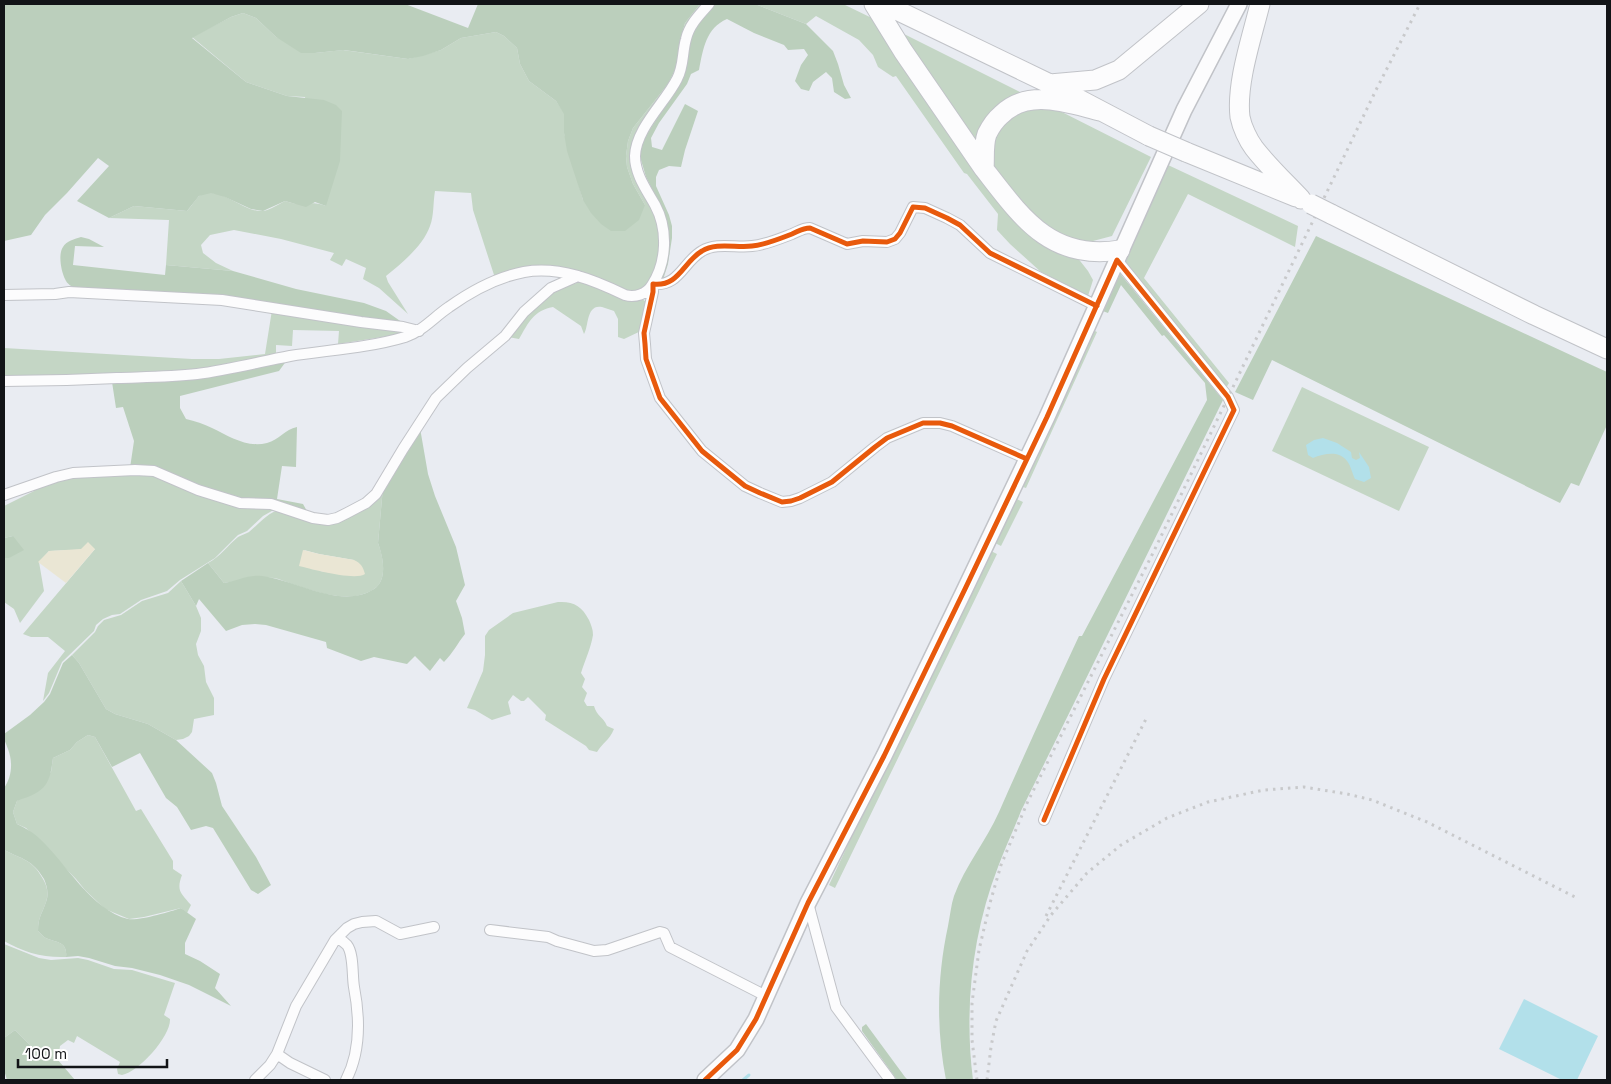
<svg xmlns="http://www.w3.org/2000/svg" width="1611" height="1084" font-family="'Space Grotesk',sans-serif">
<style>
.green{fill:#c4d6c5;fill-rule:evenodd}
.forest{fill:#bbcfbc}
.sand{fill:#eae6d4}
.water{fill:#b2e0ea}
.lines{fill:none;stroke-linecap:round;stroke-linejoin:round}
.stream{stroke:#b2e0ea;stroke-width:3}
.street-casing{stroke:#c1c3c8;stroke-width:12}
.secondary-casing{stroke:#c1c3c8;stroke-width:18}
.highway-casing{stroke:#c1c3c8;stroke-width:21}
.street{stroke:#fcfcfd;stroke-width:10}
.secondary{stroke:#fcfcfd;stroke-width:15}
.highway{stroke:#fcfcfd;stroke-width:19}
.rail{stroke:#c8c9cb;stroke-width:3;stroke-dasharray:2.5 5;stroke-linecap:butt}
.highway-bridge-casing{stroke:#c1c3c8;stroke-width:21;stroke-linecap:butt}
.highway-bridge{stroke:#fcfcfd;stroke-width:19}
.cycleway-casing{stroke:#fff;stroke-width:8}
.cycleway{stroke:#e8590c;stroke-width:5}
</style>
<rect width="100%" height="100%" fill="#e9ecf2"/>
<!-- green -->
<path class="green" d="M700,4H704L680,67L633,145L657,215L661,247L655,270L646,286L635,291H629L573,271L495,278L473,210L471,193L435,191C433,202 434,216 430,226C423,246 402,263 386,276L388,282L408,314L379,288L363,279L366,268L346,259L342,266L330,260L334,253L281,239L234,230L210,235L201,245L203,253L216,263L233,271L166,265L169,220L109,218L134,206L187,211C191,207 195,200 199,196C218,183 243,213 263,211C270,210 279,204 285,201C301,207 310,200 326,206L305,97L287,96L246,82L192,37L231,17L243,13L256,18L276,37L315,53L343,50L408,59L441,50L461,38L496,32L504,36L517,48L520,64L529,81L556,101L565,114L564,133L583,200L645,205L633,184L627,167L626,156L628,141L633,128L668,84L677,66L679,45L685,23Z
M755,4H843L878,21L1010,217L1022,229L1035,237L1077,257L1088,271L1093,280L1088,296L1041,272L1010,244L997,230L998,214L967,174L964,173L896,76L893,77L878,67L873,55L859,40L816,16L806,24Z
M893,30L906,35L1028,96L980,142L971,144Z
M1044,103L1151,157L1112,236L1093,241H1081L1059,234L1033,222L992,170V138L1004,119Z
M1168,165L1298,226L1295,247L1188,194L1144,278L1229,383L1226,388L1122,261L1126,250Z
M584,282L642,299L645,301L646,308L643,330L624,339L618,337V319L614,311C610,310 606,308 602,307C586,304 589,326 584,334L581,326L553,307C533,311 529,322 519,339L508,337C530,312 549,285 584,282Z
M272,310L401,330L403,332L401,334L338,344L339,331L293,330L292,346L276,345V356L197,370L4,378V348L192,359H219L265,354Z
M1091,329L1097,332L1026,488L1017,485Z
M1302,387L1429,447L1399,511L1272,451Z
M149,472L277,508L263,516L247,531L238,535L215,558L180,580L167,591L141,600L120,614L112,615L103,619L96,625L94,631L62,662L49,693L43,701L48,673L65,651L48,637H31L23,634L95,549L49,551L39,562L44,591L20,623L14,609L4,602V558H9L13,536L4,538V506L34,491L33,486L58,478Z
M383,487L378,543C383,556 388,580 374,589C350,605 317,592 292,584C286,582 280,579 274,578C257,575 240,581 224,583L208,563C220,557 228,545 238,537C241,535 246,534 249,532C260,523 267,513 281,509L327,522ZM304,550L319,554L354,560L355,576L320,571Z
M1012,497L1023,502L1001,546L991,541Z
M987,549L997,554L835,888L829,885Z
M181,581L196,606L201,618V631L196,644L198,655L204,666L206,682L214,698V715L194,719L192,732L189,736L183,739L176,740L148,724L115,714L106,709L79,663L72,655L95,632L98,626L104,620L121,615L142,601L168,593Z
M558,602C573,601 582,606 589,620C591,625 593,629 593,635C591,648 585,660 581,673L585,679L582,687L587,693L584,701L587,706H594C597,717 603,716 607,726L614,729C609,741 603,742 597,752L589,750L586,746L545,720L546,715L528,697L524,701H521L513,695L508,702L511,714L492,720L475,710L467,708L483,671L485,655V636L489,630L513,613Z
M88,735L95,737L136,811L141,809L173,861V869L182,875C176,891 181,893 191,905L187,913L181,908L144,917L129,919L105,909L85,890L76,879L26,828L17,824L13,812L17,801L51,772L53,758L70,750L77,742Z
M4,850C22,859 33,860 43,879C47,886 49,893 46,902C42,914 38,917 38,931C40,933 42,935 44,937C54,943 68,940 66,957C43,958 23,952 4,941Z
M4,944L39,958L51,960L78,958L88,960L114,969L132,970L175,983L164,1015L170,1019C171,1036 139,1072 122,1075L118,1074L117,1069L120,1062L77,1036L74,1043L68,1040L60,1046L58,1060L41,1056L15,1030L4,1038Z"/>
<!-- forest -->
<path class="forest" d="M4,4H405L468,28L478,4H700L685,23L679,45L677,66L668,84L633,128L628,141L626,156L627,167L633,184L645,205L639,220L625,231H611L601,224L591,213L583,200L567,151L564,133V114L556,101L529,81L520,64L517,48L504,36L496,32L461,38L441,50L423,56L408,59L344,50L315,53H301L276,37L256,18L243,13L231,17L192,38L246,82L287,96L324,100L336,105L342,111L340,161L326,206L315,202L306,207L285,201L263,211L251,209L225,197L211,193L199,196L187,211L134,206L109,218L77,201L109,166L98,158L67,193L45,215L31,235L4,241Z
M714,4H755L806,24L833,51L838,64L844,85L851,98L845,99L834,92L832,78L826,72L813,82L809,91L801,89L795,81L801,65L808,55L804,49L788,50L784,45L754,33L727,19C706,28 703,49 699,70L691,74L687,84L659,123L651,138L652,147L662,150L685,104L698,111L685,150L681,167L669,166L659,170L656,177V186L669,215L672,226V238L668,264L662,283L658,282L667,223L657,199L646,177L641,160V143L684,77L690,37L703,16Z
M1316,236L1607,372V425L1579,486L1571,483L1560,503L1272,360L1253,400L1235,392Z
M81,237L89,239L104,247L75,246L73,265L165,275L166,265L233,271L296,289L364,303L386,311L403,323L77,289C72,287 67,284 65,279C61,271 58,254 63,247C66,241 75,239 81,237Z
M1118,271L1223,400L1021,811C1014,829 1005,848 998,867C972,934 964,1009 973,1080H946C936,1029 937,977 948,926C950,916 951,905 954,896C965,866 986,841 999,812C1025,753 1052,694 1079,636H1082L1207,400L1205,383L1164,335L1162,336L1121,285L1108,313L1100,310Z
M287,360L279,371L180,396V408L186,419C195,421 204,424 212,428C229,436 246,448 267,443C279,440 285,429 297,427L296,467L282,466L277,499L303,504L308,513L246,501L130,468L134,441L123,407L116,408L112,382Z
M420,428L428,474L435,496L456,547L465,585L456,601L462,618L465,634C457,644 453,653 444,662L440,658L430,671L415,656L407,664L374,657L361,661L327,648L326,642L266,625L255,624L242,625L226,631L199,599L196,606L181,581L208,563L224,583C236,581 250,574 262,576C296,580 341,610 374,589C388,580 383,557 378,543L383,487Z
M13,536L24,550L9,558H4V538Z
M72,655L79,663L106,709L115,714L148,724L176,740L212,773L216,783L222,806L256,857L271,885L258,894L251,890L213,828L206,826L191,830L177,807L166,798L140,753L112,767L95,737L88,735L77,742L70,750L53,758C51,772 50,786 36,793C30,797 23,798 17,801L13,812L17,824C25,828 33,832 40,839C66,863 91,910 128,919C139,921 169,912 181,908L196,919L185,943V954L200,961L220,974L215,988L231,1006L189,985L160,975L132,968L115,966L89,958L78,956L66,957C68,940 54,943 44,937C42,935 40,933 38,931C38,917 42,914 46,902C49,894 47,886 44,879C33,860 22,859 4,850V788C12,777 13,762 8,749C6,743 4,741 4,734L30,715L44,702L50,694L63,663Z
M866,1024L905,1077L908,1080H897L862,1031V1027Z
M15,1030L41,1056L58,1060L75,1080H7L4,1070V1038Z"/>
<!-- sand -->
<path class="sand" d="M88,542L95,549L66,583L38,562L49,551L81,549Z
M303,550L319,554L354,560C361,563 363,567 365,574C355,581 311,569 299,566Z"/>
<!-- water -->
<path class="water" d="M1323,438L1337,443L1351,452L1352,458L1356,460L1360,458L1359,452L1369,467L1371,478L1364,482L1355,479C1352,473 1351,466 1347,461C1338,450 1324,454 1313,458L1308,455L1306,445L1314,440Z
M1524,999L1598,1036L1577,1080H1562L1499,1049Z"/>
<g class="lines">
<!-- stream -->
<path class="stream" d="M743,1080L749,1075"/>
<defs>
<path id="street" d="M4,295L55,294L69,292L222,300L361,322L403,327L419,331
M4,381C42,381 79,380 117,378C144,377 170,377 197,374C228,370 259,362 290,356C328,350 368,348 405,337C423,331 434,317 449,307C470,292 498,277 524,272C560,266 594,280 625,295C635,298 647,294 652,285C667,262 668,229 655,205C646,189 635,174 635,156C636,128 665,103 677,79C684,66 682,53 686,39C689,25 700,14 709,4
M1027,459L952,426L940,423H923L887,438L875,447L832,482L800,498L791,501L782,502L760,493L745,486L702,451L660,398L646,359L645,344L644,333L653,292V284C679,287 683,262 702,251C716,242 736,248 752,246C765,245 779,239 792,234C799,231 803,228 810,228L847,244L863,241L887,242L895,239L900,233L913,207L925,208L947,218L960,225L990,253L1097,306
M4,495L56,477L73,473L135,470L154,471L198,490L240,503L271,504L313,518L328,520L337,518L347,513L366,503L376,494L403,449L436,398L467,368L505,336L524,312L551,288L578,276
M1044,820L1104,679L1234,410L1228,397L1117,260
M808,903L836,1007L890,1080
M490,930L548,937L557,941L594,951L607,950L660,932L664,933L670,947L766,996
M338,938C341,940 345,943 347,945C354,954 352,976 354,987C360,1018 361,1051 346,1080
M277,1054L290,1063L325,1080
M255,1080L270,1065L277,1054L296,1006L335,940L347,928L354,924L362,922L376,921L400,934L434,927"/>
<path id="secondary" d="M705,1080L737,1050L756,1019L808,903L884,756L965,589L1047,417L1184,110L1239,4"/>
<path id="highway" d="M874,4L903,51L984,169C985,158 983,145 987,134C990,128 995,120 1001,115C1028,88 1067,103 1100,111
M884,4L1050,84L1149,136
M1260,4C1252,37 1236,83 1240,117C1242,127 1248,140 1254,148C1267,165 1286,183 1301,199
M1050,84L1095,80L1119,70L1199,4
M1186,152L1296,197
M984,169C1022,218 1051,261 1120,250
M1331,214L1534,315L1607,349"/>
</defs>
<!-- street casing -->
<use href="#street" class="street-casing"/>
<!-- secondary casing -->
<use href="#secondary" class="secondary-casing"/>
<!-- highway casing -->
<use href="#highway" class="highway-casing"/>
<!-- street -->
<use href="#street" class="street"/>
<!-- secondary -->
<use href="#secondary" class="secondary"/>
<!-- highway -->
<use href="#highway" class="highway"/>
<!-- rail -->
<path class="rail" d="M1046,916L1147,717
M977,1080L972,1040V1003L979,950L990,903L1001,865L1028,801L1154,551L1376,90L1420,4
M987,1080L991,1047L996,1021L1027,951L1051,915L1087,873L1121,845L1167,818L1208,802L1264,790L1304,787L1347,794L1372,800L1427,822L1575,897"/>
<defs>
<path id="highway-bridge" d="M1149,136L1186,152
M1311,204L1331,214"/>
</defs>
<!-- highway-bridge casing -->
<use href="#highway-bridge" class="highway-bridge-casing"/>
<!-- highway-bridge -->
<use href="#highway-bridge" class="highway-bridge"/>
<defs>
<path id="cycleway" d="M1027,459L952,426L940,423H923L887,438L875,447L832,482L800,498L791,501L782,502L760,493L745,486L702,451L660,398L646,359L645,344L644,333L653,292V284C679,287 683,262 702,251C716,242 736,248 752,246C765,245 779,239 792,234C799,231 803,228 810,228L847,244L863,241L887,242L895,239L900,233L913,207L925,208L947,218L960,225L990,253L1097,306
M705,1080L737,1050L756,1019L808,903L884,756L965,589L1047,417L1117,260L1228,397L1234,410L1104,679L1044,820"/>
</defs>
<!-- cycleway casing -->
<use href="#cycleway" class="cycleway-casing"/>
<!-- cycleway -->
<use href="#cycleway" class="cycleway"/>
</g>
<!-- border -->
<rect width="1611" height="1084" fill="none" stroke="#121417" stroke-width="10"/>
<!-- scale -->
<path d="M18 1059v8h149v-8" fill="none" stroke="#121417" stroke-width="2.5"/>
<text x="25" y="1059" font-size="15" fill="#121417" stroke="#ffffff" stroke-width="4" paint-order="stroke">100 m</text>
</svg>
